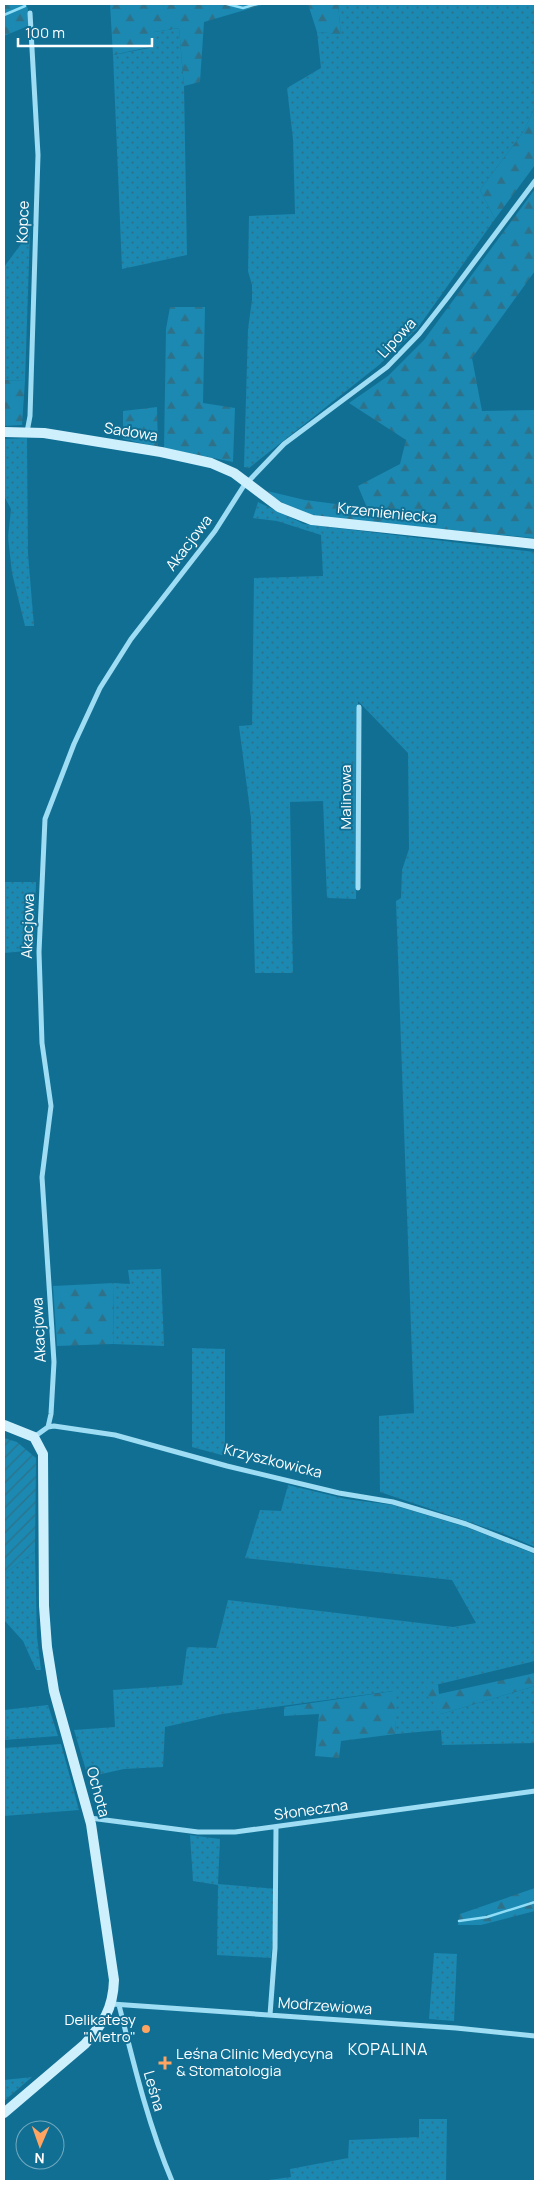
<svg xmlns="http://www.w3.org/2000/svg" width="539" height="2185" font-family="Manrope,sans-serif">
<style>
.grass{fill:url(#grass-dots)}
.forest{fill:url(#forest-firs)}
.garden{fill:url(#garden-furrows)}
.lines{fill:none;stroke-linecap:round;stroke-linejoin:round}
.stream{stroke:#90ddf7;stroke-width:2.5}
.street{stroke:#9eddf3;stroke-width:5}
.secondary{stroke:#cef0fd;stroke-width:10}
.poi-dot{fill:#ffa461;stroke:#116f94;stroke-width:2}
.labels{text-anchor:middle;stroke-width:4;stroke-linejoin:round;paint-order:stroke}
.street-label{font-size:15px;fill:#fff;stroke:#116f94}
.poi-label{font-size:15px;fill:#fff;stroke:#116f94;text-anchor:end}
.neighbourhood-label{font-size:16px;letter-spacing:1px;fill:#fff;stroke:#116f94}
</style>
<defs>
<pattern id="grass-dots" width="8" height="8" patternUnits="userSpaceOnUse" patternTransform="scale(1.25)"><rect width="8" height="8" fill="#1b89b1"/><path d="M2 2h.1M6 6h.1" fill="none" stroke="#2f7189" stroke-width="1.8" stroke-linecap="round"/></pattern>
<pattern id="forest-firs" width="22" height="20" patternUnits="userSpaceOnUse" patternTransform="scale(1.25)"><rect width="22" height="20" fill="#1b89b1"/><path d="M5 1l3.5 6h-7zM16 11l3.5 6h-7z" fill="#2f7189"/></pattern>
<pattern id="garden-furrows" width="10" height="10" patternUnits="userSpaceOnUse" patternTransform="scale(1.25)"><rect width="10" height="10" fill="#1b89b1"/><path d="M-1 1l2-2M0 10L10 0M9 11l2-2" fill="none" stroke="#2f7189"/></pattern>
</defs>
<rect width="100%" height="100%" fill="#116f94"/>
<!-- grass -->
<path class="grass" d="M338,4H535V107L524,131L480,190L495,219L417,329L379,365L249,468L244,467L248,329L252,300V285L248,271L249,216L295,214L293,139L287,88L321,68L317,32L341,34Z
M179,28L184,86L187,255L122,269L113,55L154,47V32Z
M30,232L25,381L4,380V267Z
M27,438L28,554L34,626H25L12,573L8,537L11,509L4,496L5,457H4V439Z
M258,502L304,524L535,552V1547L502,1533L380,1492L379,1416L414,1413L396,901L401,898L402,870L409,849L408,753L358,701L356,899L327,898L323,801L290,802L293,973H255L251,818L239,726L252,725L254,578L323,576L321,535L277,521L253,518Z
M4,882H36L34,948L27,951L4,953Z
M161,1269L164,1346L113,1344L114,1283L130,1284L128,1270Z
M192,1348L225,1349V1456L192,1447Z
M288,1485L346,1499L393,1505L466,1527L535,1554V1661L427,1687L441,1714L535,1686V1743L442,1745L441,1730L396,1734L393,1691L222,1714L165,1727L163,1767L124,1769L88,1777L74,1730L115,1727L113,1690L182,1685L187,1647L216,1648L228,1600L453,1627L476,1623L452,1580L245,1558L260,1510L281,1511Z
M35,1551L37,1637L41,1670H36L23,1641L4,1620V1574Z
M48,1705L58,1736L4,1740V1710Z
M61,1744L79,1810L4,1816V1748Z
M190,1835L220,1839L218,1884L278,1889L271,1958L217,1955L218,1885L193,1881Z
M434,1953L457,1954L454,2021L429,2019Z
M32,2077L4,2101V2080Z
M419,2119H447L446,2181H261L291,2177L290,2169L348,2158L349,2140L419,2137Z"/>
<!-- forest -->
<path class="forest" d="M4,4H26L28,9V26L4,36Z
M110,4H265L204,22L200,82L184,86L179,28L154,32V46L113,55Z
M308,4H338L341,34L317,32Z
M535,107V165L495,219L480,190L524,131Z
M535,189V271L472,358L482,411L535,410V538L363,522L312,515L286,505L263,490L305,500L367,508L358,486L400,464L406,440L349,403L388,376L424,340Z
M170,307H205L203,403L235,408L233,462L164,448L166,329Z
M4,380L25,381L22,425L4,426Z
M157,407L158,447L123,439V411Z
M114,1283L113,1344L57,1346L53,1286Z
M535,1673V1686L441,1714L428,1695L427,1686L438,1684L439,1694Z
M394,1691L396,1734L341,1741L339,1758L315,1756L319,1714L284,1716V1707Z
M535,1888V1911L481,1925H458L460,1914Z"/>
<!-- garden -->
<path class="garden" d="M4,1438L17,1442L36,1458L35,1551L4,1574Z"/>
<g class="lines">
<!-- stream -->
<path class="stream" d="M227,4L243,8L257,4
M4,15L25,6
M459,1921L487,1917L535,1902"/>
<!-- street -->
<path class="street" d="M27,432L30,416L38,155L30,13
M358,888L359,707
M48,1427L51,1414L54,1362L42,1177L51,1106L42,1043L39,952L45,819L74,744L100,688L131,639L215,531L243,487L284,444L387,367L419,334L448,297L535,181
M34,1437L48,1427L54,1426L115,1435L227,1466L339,1493L393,1502L466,1524L535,1551
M90,1818L198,1832H235L535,1791
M112,2004L456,2028L535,2036
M119,2005C134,2065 148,2124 172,2181
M270,2015L275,1948L276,1828"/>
<!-- secondary -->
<path class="secondary" d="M4,432L44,433L161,452L211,463L234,473L279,507L312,520L535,544
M4,1425L34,1437L43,1454L44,1606L47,1647L54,1691L91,1824L114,1980C113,2010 103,2023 85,2044L4,2113"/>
</g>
<!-- markers -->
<g class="poi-dot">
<circle cx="146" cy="2029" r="5"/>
<path d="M162.5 2055.5h5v5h5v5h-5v5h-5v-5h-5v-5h5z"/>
</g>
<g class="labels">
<!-- street labels -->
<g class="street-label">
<text transform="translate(23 222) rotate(-88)" y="5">Kopce</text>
<text transform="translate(397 338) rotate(-47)" y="5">Lipowa</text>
<text transform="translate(131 432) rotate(9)" y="5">Sadowa</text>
<text transform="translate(387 513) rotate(6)" y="5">Krzemieniecka</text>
<text transform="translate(189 543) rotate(-53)" y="5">Akacjowa</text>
<text transform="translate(346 797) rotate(-90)" y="5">Malinowa</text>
<text transform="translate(28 926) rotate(-88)" y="5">Akacjowa</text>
<text transform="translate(39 1330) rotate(-93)" y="5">Akacjowa</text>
<text transform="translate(273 1461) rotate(14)" y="5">Krzyszkowicka</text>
<text transform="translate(98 1792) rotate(75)" y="5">Ochota</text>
<text transform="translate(311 1810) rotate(-8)" y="5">Słoneczna</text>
<text transform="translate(325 2006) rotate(4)" y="5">Modrzewiowa</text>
<text transform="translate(154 2091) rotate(74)" y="5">Leśna</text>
</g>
<!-- poi labels -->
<g class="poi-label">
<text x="136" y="2025">Delikatesy<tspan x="136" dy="17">"Metro"</tspan></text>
<text x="176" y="2059" text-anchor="start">Leśna Clinic Medycyna<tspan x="176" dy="17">&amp; Stomatologia</tspan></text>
</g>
<!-- neighbourhood labels -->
<g class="neighbourhood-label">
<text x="388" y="2055">KOPALINA</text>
</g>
</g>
<!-- border -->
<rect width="539" height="2185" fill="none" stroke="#ffffff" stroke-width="10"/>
<!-- north arrow -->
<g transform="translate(40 2145) rotate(182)"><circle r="24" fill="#116f94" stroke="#70a9bf"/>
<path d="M0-4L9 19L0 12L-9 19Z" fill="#ffa461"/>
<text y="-8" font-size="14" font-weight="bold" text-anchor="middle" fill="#ffffff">N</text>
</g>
<!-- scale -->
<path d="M18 38v8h134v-8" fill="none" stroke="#ffffff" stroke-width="2.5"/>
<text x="25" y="38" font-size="15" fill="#ffffff" stroke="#116f94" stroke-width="4" paint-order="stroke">100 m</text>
</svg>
